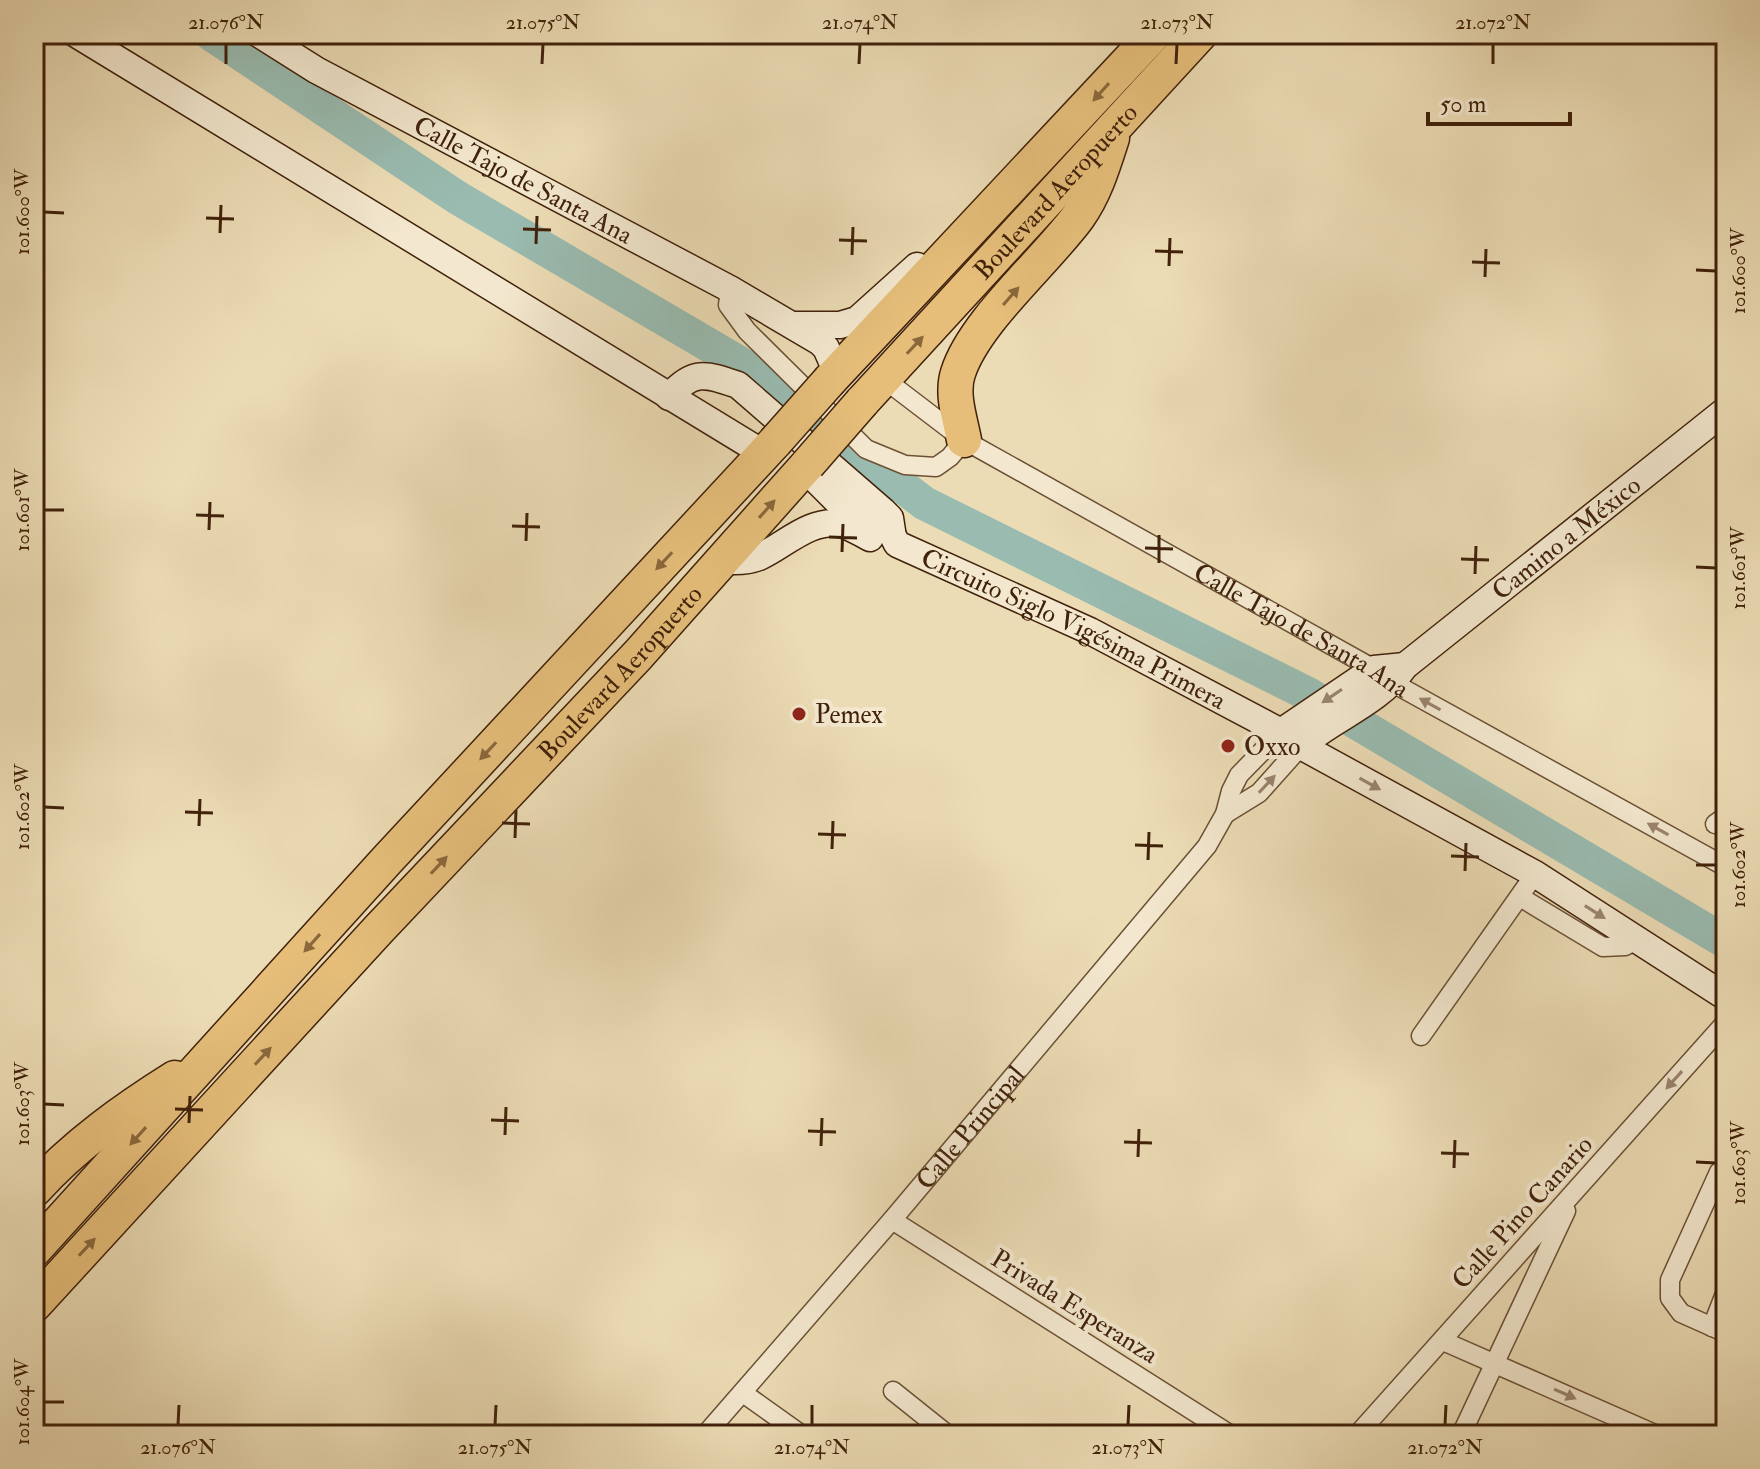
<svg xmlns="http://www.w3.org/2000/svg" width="1760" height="1469" font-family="'IM FELL Double Pica',serif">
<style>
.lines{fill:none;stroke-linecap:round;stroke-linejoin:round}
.river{stroke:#99bbb0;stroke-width:34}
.street-casing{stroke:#6b5035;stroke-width:21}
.secondary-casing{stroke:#40210a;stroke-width:29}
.highway-casing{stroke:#40210a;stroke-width:37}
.street{stroke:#f3e8cf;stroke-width:18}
.secondary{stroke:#f3e8cf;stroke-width:26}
.highway{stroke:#e6be7a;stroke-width:34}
.highway-bridge-casing{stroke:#40210a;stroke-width:37;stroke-linecap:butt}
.highway-bridge{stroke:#e6be7a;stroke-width:34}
.oneway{fill:#8b683c}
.oneway2{fill:#9a846c}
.ticks{fill:none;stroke:#40210a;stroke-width:3}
.poi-dot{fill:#8f2418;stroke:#f3e8cf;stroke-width:3}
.labels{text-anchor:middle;stroke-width:8;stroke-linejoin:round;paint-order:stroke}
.street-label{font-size:26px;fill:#40210a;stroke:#f3e8cf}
.poi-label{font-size:26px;fill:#40210a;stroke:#f3e8cf;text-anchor:start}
.neatline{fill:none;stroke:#40210a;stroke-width:3}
.ticks-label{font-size:20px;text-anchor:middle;fill:#40210a}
</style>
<rect width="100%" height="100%" fill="#ecdcb5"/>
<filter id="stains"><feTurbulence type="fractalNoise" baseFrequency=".0025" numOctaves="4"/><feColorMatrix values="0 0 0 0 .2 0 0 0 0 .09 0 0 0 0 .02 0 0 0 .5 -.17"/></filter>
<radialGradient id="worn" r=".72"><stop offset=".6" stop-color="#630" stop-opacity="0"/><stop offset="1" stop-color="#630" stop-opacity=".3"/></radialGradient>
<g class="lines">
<!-- river -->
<path class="river" d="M211,34L458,198L748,368L924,503L1310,695L1726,942"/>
<defs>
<g id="street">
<path d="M730,289L728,305L747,331L866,449L905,465L936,467L950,457L964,440"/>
<path id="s1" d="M884,379L964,440L1374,669L1393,683L1726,867"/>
<path d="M1225,814L1259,793L1301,746"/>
<path d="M1715,824L1726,816"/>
<path d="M1520,897L1603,947L1625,946L1638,939"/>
<path d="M1421,1036L1535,874"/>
<path d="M1726,1167L1719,1172L1670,1280V1298L1681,1313L1726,1333"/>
<path d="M892,1220L1231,1435"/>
<path d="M1712,1327L1726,1291"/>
<path d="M1443,1341L1657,1435"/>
<path d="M893,1391L948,1435"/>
<path d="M743,1393L802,1435"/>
<path id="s2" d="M705,1435L892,1220L1207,846L1225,814L1231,791L1239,775L1281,732"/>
<path d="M1357,1435L1726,1022"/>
<path d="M1461,1435L1566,1211"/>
</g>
<g id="secondary">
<path d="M76,34L763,453"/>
<path id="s3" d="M259,34L316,70L730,289L820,342L826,348L837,373"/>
<path d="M793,325H840L857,320L917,266"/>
<path d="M669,397C693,369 706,374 738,385L883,511L890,518L892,531"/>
<path id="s4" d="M804,468L837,501L892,534L897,544L1090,631L1281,732L1301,746L1535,874L1726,997"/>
<path d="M721,560C735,562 746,562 759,557C784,546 810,518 841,524C850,527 861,533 870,538"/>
<path d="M1281,732L1374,669L1405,666"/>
<path id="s5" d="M1301,746C1335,717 1379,703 1405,666L1726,410"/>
</g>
<g id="highway">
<path d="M830,380L1154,34"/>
<path id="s6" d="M862,402L1200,34"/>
<path d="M964,440C960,419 951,394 958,373C974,322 1045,262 1078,217C1095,193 1103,166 1112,138"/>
<path d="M34,1190C75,1145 124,1110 175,1078"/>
<path d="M34,1250L387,860L775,442"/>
<path id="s7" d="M34,1305L378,930L638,655L808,464"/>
</g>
</defs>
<!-- street casing -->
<use href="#street" class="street-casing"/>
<!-- secondary casing -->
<use href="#secondary" class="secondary-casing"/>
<!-- highway casing -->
<use href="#highway" class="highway-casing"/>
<!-- street -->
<use href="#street" class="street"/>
<!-- secondary -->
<use href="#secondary" class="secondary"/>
<!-- highway -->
<use href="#highway" class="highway"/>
<defs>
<path id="highway-bridge" d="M775,442L830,380
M808,464L862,402"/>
</defs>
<!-- highway-bridge casing -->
<use href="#highway-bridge" class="highway-bridge-casing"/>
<!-- highway-bridge -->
<use href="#highway-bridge" class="highway-bridge"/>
</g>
<!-- one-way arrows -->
<defs><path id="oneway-solid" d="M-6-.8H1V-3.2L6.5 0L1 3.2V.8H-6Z" transform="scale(2)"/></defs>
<g class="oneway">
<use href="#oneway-solid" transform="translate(1101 92) rotate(132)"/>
<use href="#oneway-solid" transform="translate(1011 296) rotate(-49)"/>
<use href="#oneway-solid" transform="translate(915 345) rotate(-47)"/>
<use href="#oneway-solid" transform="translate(767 509) rotate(-48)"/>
<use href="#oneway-solid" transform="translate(664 561) rotate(133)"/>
<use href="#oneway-solid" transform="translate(488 751) rotate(133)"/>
<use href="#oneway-solid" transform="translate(439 865) rotate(-47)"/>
<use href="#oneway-solid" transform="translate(312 943) rotate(132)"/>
<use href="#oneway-solid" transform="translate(263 1056) rotate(-47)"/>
<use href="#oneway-solid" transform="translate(138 1136) rotate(132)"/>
<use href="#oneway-solid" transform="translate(87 1247) rotate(-47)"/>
</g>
<g class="oneway2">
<use href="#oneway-solid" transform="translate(1332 696) rotate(146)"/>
<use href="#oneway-solid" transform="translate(1430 704) rotate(-151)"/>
<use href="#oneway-solid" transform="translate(1267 784) rotate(-47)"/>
<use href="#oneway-solid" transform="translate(1370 784) rotate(29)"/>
<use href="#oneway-solid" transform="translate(1658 829) rotate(-151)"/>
<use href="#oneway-solid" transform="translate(1595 912) rotate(32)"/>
<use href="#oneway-solid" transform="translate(1674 1080) rotate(132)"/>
<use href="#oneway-solid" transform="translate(1565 1394) rotate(24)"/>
</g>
<!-- ticks -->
<path class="ticks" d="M226,64V44M542,64L543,44M859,64L860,44M1176,64L1177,44M1493,64V44M44,212L64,213M206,218L234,219M523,229L551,230M220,233L221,205M839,240L867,241M536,244L537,216M1155,251L1183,252M852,255L853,227M1472,262L1500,263M1169,266L1170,238M1696,270L1716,271M1485,277L1486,249M44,510H64M196,515L224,516M512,526L540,527M209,530L210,502M829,537L857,538M526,541L527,513M1145,548L1173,549M842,552L843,524M1461,559L1489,560M1159,563V535M1696,567L1716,568M1475,574L1476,546M44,807L64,808M185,812L213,813M502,823L530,824M199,826L200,799M818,834L846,835M515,838L516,810M1135,845L1163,846M832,849L833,821M1451,856L1479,857M1148,860L1149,832M1696,865H1716M1465,871L1466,843M44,1104L64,1105M175,1109L203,1110M491,1120L519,1121M189,1123L190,1096M808,1131L836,1132M505,1135L506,1107M1124,1142L1152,1143M821,1146L822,1118M1441,1153L1469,1154M1138,1157L1139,1129M1696,1162L1716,1163M1454,1168L1455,1140M44,1402H64M178,1425L179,1405M495,1425L496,1405M812,1425V1405M1128,1425L1129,1405M1445,1425L1446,1405"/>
<!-- markers -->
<g class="poi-dot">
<circle cx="799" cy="714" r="8"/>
<circle cx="1228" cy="746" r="8"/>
</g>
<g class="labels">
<!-- street labels -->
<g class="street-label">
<text dy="9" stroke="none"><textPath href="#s3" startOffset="302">Calle Tajo de Santa Ana</textPath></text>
<text dy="9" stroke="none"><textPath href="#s6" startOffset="286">Boulevard Aeropuerto</textPath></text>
<text dy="9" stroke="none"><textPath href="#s5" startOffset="338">Camino a México</textPath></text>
<text dy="9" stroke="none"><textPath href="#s4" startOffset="318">Circuito Siglo Vigésima Primera</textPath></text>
<text dy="9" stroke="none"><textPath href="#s1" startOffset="488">Calle Tajo de Santa Ana</textPath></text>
<text dy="9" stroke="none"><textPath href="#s7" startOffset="862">Boulevard Aeropuerto</textPath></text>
<text dy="9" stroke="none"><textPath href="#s2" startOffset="406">Calle Principal</textPath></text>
<text transform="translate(1522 1212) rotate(-48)" y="9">Calle Pino Canario</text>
<text transform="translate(1075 1306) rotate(32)" y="9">Privada Esperanza</text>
</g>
<!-- poi labels -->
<g class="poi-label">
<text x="815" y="723">Pemex</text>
<text x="1244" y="755">Oxxo</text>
</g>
</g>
<!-- margin -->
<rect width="1760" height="1469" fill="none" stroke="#ecdcb5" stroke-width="88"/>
<!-- scale -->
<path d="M1428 112v12h142v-12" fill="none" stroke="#40210a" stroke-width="4"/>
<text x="1440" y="112" font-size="24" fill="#40210a" stroke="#f3e8cf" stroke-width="6" paint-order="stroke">50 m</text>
<rect x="44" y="44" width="1672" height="1381" class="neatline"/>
<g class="ticks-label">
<text x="226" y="29">21.076°N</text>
<text x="543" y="29">21.075°N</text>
<text x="860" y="29">21.074°N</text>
<text x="1177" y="29">21.073°N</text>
<text x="1493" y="29">21.072°N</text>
<text transform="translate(22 212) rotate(-90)" y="7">101.600°W</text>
<text transform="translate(1738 271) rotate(-90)" y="7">101.600°W</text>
<text transform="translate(22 510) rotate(-90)" y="7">101.601°W</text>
<text transform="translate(1738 568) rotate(-90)" y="7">101.601°W</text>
<text transform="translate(22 807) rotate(-90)" y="7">101.602°W</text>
<text transform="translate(1738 865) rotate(-90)" y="7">101.602°W</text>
<text transform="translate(22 1104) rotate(-90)" y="7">101.603°W</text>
<text transform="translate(1738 1163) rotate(-90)" y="7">101.603°W</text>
<text transform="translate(22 1402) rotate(-90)" y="7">101.604°W</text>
<text x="178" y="1454">21.076°N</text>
<text x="495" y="1454">21.075°N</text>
<text x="812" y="1454">21.074°N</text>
<text x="1128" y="1454">21.073°N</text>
<text x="1445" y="1454">21.072°N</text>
</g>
<rect width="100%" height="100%" filter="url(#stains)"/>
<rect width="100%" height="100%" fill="url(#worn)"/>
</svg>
